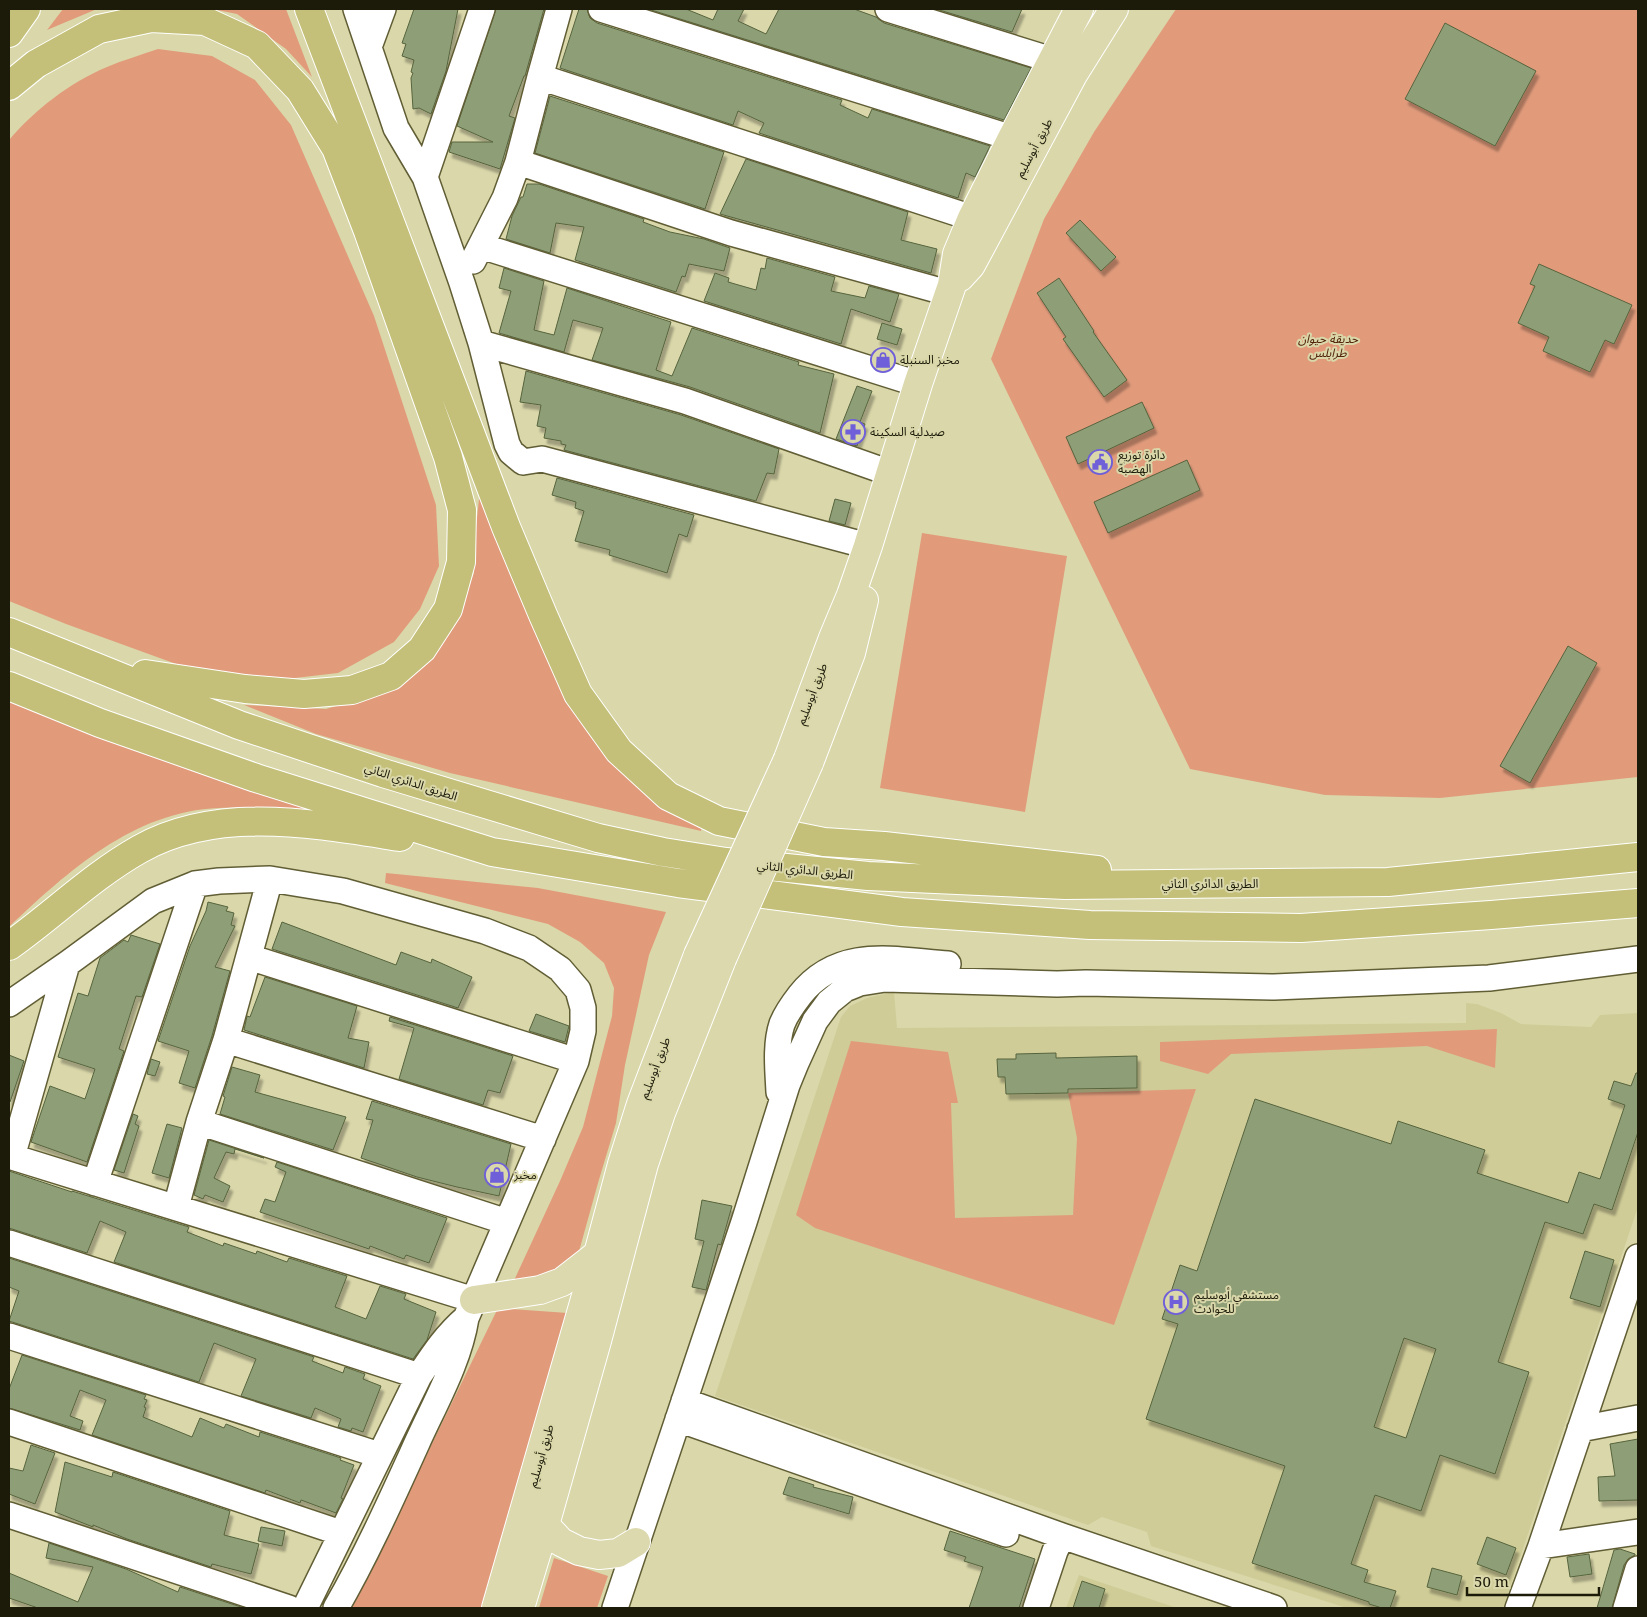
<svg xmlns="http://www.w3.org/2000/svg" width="1647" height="1617" font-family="'Noto Serif','Noto Sans Arabic',serif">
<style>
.built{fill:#cfcc97}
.green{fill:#e19b7b}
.building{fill:#8e9e76;stroke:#56643e;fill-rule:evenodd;filter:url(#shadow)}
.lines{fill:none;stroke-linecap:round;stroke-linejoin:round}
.minor-casing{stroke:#615e35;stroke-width:28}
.major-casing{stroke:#fff;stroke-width:30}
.highway-casing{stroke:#fff;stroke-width:30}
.minor{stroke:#fff;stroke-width:25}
.major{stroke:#dcd9af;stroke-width:28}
.highway{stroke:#c4c079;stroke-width:28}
.major-bridge-casing{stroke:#fff;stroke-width:30;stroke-linecap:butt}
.major-bridge{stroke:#dcd9af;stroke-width:28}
.labels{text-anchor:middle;stroke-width:4;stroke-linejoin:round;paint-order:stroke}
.street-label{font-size:12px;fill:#1c1b0a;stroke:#dad8aa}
.park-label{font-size:12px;font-style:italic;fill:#51230b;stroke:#dad8aa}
.poi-label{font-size:12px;fill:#1c1b0a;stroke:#dad8aa;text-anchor:start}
</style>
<defs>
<filter id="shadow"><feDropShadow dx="3" dy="5.5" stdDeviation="1" flood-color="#0004"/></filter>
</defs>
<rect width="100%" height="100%" fill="#dad8aa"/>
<!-- built -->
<path class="built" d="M894,992L897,1028L1466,1023V1003L1477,1004L1501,1013L1521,1024L1591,1027L1600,1015L1638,1013V1207L1503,1608H1347L1151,1546L1147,1532L1102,1517L1088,1525L715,1396L841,1017L850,1006L867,998Z
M1079,1575L1177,1608H1066Z"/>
<!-- green -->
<path class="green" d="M63,9H97L47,30Z
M212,9H286L312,77L286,49L237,14Z
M1176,9H1638V777L1440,798L1325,795L1190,769L991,359L1044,219L1094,132Z
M158,49L212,56L255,80L291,125L374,316L436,505L439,566L420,609L394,642L338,673L234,685L66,624L9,601V140C36,109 69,83 107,67C123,60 141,55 158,49Z
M480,490L569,694L702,823L701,831L450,773L316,734L244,705L326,709L367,697L461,609L474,573V546Z
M922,533L1067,556L1025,812L880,788Z
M9,701L311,809C281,809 250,806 219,808C134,811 67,872 9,927Z
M386,873L538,888L666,912L649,955L625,1065L616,1123L598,1183L578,1255L557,1269L511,1287L560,1181L583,1127L612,1016L614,988L604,963L580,942L548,924L385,883Z
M1497,1029L1495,1068L1427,1046L1231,1054L1208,1074L1160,1061V1042Z
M851,1041L948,1052L958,1103H951L955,1218L1073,1215L1077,1138L1068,1093L1196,1089L1114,1325L815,1228L796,1215Z
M498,1308L568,1313L483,1608H352Z
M554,1558L608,1576L597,1608H539Z"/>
<!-- building -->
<path class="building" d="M414,9H458L446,71L431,114L419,108L413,109L411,78L413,73L411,72L414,60L402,56L406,44L402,43Z
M496,9H544L525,76H524L509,116L515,118L500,169L449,152L452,142H493L457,126Z
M579,9H587L590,18L597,23L842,100L840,105L868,118L872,109L990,146L975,177L966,173L958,198L759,133L764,123L738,111L733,125L560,68Z
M648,9H686L713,20L718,9H744L738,21L766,34L779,9H854L876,17L884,23L1031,68L1004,120Z
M936,9H1022L1012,32Z
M1445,23L1536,71L1495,146L1405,99Z
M550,96L724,152L705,209L535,153Z
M746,159L908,212L901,240L937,249L931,273L720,214Z
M527,184H539L644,219L643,222L670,232L704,239L730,248L724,271L689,264L685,277L682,276L676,292L575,260L584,227L556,223L550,253L506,239L512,216L521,197H523Z
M1080,220L1116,257L1101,271L1066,233Z
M767,258L835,277L831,291L865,298L869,286L899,294L890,322L851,309L841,344L704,301L715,273L729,278L728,282L756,290L761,268L765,269Z
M1539,264L1632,305L1614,344L1605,340L1590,372L1543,351L1549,337L1518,323L1535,286L1530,284Z
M504,268L544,281L534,330L554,335L567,288L671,322L656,370L672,376L692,328L799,362L798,365L834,374L820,433L690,387L592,360L603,328L573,320L564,352L499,333L511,291L499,288Z
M1059,278L1094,331L1093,332L1127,380L1104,397L1063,339L1066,337L1037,293Z
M882,323L902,329L897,345L877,339Z
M526,371L681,415L779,449L774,474L767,473L756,501L564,450L566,445L561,444V441L544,438L546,428L537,426L541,405L520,402Z
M857,386L872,391L860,422L865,424L857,446L836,439Z
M1142,402L1154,428L1078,464L1066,437Z
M1187,460L1200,490L1108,533L1094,502Z
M557,478L694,515L687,537L679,534L667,573L609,555L610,550L575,541L584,511L575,508L576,502L552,495Z
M835,499L851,503L845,525L829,521Z
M1568,646L1597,663L1530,783L1500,766Z
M208,902L228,907L226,911L234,913L231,925L235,926L215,967L230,971L212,1036L195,1088L179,1083L189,1051L158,1041L190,946L206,911Z
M282,922L396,965L401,952L431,963L432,959L472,977L458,1008L272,949Z
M131,935L160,944L142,997L136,996L119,1049L124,1051L87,1162L31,1142L50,1086L85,1099L95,1069L58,1057L78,993L88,996L100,958L124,940L128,942Z
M265,977L357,1006L348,1038L369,1042L364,1068L244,1030L247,1016L250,1017Z
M536,1014L569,1026L565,1042L529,1031Z
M390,1017L513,1056L500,1093L488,1090L483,1105L399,1079L414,1028L389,1021Z
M1056,1053V1058L1137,1056V1088L1068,1089V1093L1006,1094L1005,1077H998L997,1059H1016V1054Z
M9,1055L24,1061L10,1102L9,1101Z
M151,1059L160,1062L155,1076L147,1074Z
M232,1067L260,1075L255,1092L346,1117L333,1150L220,1114L225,1097L223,1096Z
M1636,1073H1638V1132L1612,1210L1594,1204L1583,1234L1545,1222L1498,1362L1529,1372L1495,1474L1440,1455L1421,1511L1375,1495L1351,1564L1368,1570L1364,1582L1396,1591L1390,1608H1382L1369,1604V1602L1252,1563L1285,1466L1146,1419L1178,1324L1162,1319L1180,1265L1197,1271L1255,1099L1391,1144L1398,1121L1485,1150L1477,1173L1568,1203L1579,1172L1600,1179L1625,1105L1608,1099L1614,1081L1631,1086ZM1404,1338L1436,1349L1406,1438L1374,1427Z
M372,1101L511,1144L499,1196L457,1187L417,1177L361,1158L373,1120L366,1119Z
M133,1114L138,1116L135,1124L139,1126L124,1173L114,1170Z
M167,1124L182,1128L169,1178L152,1173Z
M209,1140L264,1158L235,1149L234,1154L226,1152L214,1178L230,1186L223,1202L205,1195L203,1199L194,1195Z
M277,1162L447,1218L429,1263L406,1255L404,1259L370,1246L369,1249L260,1212L265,1199L275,1202L286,1172L275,1167Z
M9,1171L72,1192V1191L189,1227L187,1232L223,1246L224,1243L256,1254L257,1251L287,1262L289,1258L347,1276L335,1307L366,1319L380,1286L406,1294L404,1299L436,1312L427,1340L413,1359L114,1262L126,1232L100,1221L87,1253L9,1228Z
M702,1200L732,1206L721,1245L718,1244L706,1290L692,1287L704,1241L695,1239Z
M1585,1251L1614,1260L1600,1307L1570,1298Z
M9,1258L314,1357L312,1361L343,1373L345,1367L365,1374L363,1379L381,1386L363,1432L352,1428L351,1431L338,1427L341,1419L315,1408L311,1418L241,1396L256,1359L214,1343L199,1382L9,1321L19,1291L9,1287Z
M22,1355L146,1395L144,1399L147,1400L144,1407L146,1408L143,1417L192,1437L200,1418L224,1428L226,1424L259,1437L260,1432L341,1458L340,1460L354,1465L341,1498L343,1499L336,1513L301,1500L300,1503L266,1490L265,1493L92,1435L106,1400L80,1390L70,1416L83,1421L80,1430L9,1408V1389Z
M1638,1439V1500L1599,1501L1598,1477L1615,1476L1610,1444Z
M31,1445L55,1453L35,1504L9,1494V1468L23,1471Z
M65,1462L112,1477L113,1472L230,1511L224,1535L259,1544L251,1574L212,1564L211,1567L127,1539L93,1525V1527L55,1512Z
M789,1477L814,1485L813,1487L853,1497L849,1514L783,1494Z
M261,1527L285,1531L282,1546L258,1541Z
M950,1531L1035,1559L1019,1608H969L983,1567L964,1561L966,1557L944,1550Z
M1487,1537L1516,1548L1506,1575L1477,1564Z
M49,1543L126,1569L178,1592L180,1587L244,1608H38L9,1598V1573L78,1602L93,1567L46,1558Z
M1620,1549L1635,1554V1555L1628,1559L1624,1565L1612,1608H1597L1614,1550Z
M1589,1554L1592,1574L1570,1577L1567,1557Z
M1432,1568L1462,1576L1457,1595L1427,1587Z
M1082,1581L1105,1589L1099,1608H1073Z"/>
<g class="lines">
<defs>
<path id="minor" d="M356,9L396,128L425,177L462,283L481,343L507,444L511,452L523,462L542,459L868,546
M601,9L1012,138
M888,9L1052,60
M369,47L383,9
M540,77L972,218
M518,162L731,233L948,293
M425,177L482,9
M481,246L918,384
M473,261L505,198L518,162L540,77L559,9
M481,343L685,401L890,473
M249,957L576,1061
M9,1004L67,964L153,901L195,884L219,881L270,879L343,891L485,931L529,948L560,969L578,990L583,1008V1031L576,1061L466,1318C459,1362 435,1403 417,1443C392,1498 366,1556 336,1608
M226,1040L543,1139
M779,1092C778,1071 775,1045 782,1024C786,1014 793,1004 800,995C839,946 893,960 948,964
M199,1122L507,1222
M9,1156L474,1300
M12,1157L67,964
M95,1183L195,884
M176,1207L199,1122L226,1040L270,879
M9,1243L419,1376
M9,1336L379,1455
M684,1401L1062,1536L1274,1608
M678,1419L1006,1534
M9,1422L341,1533
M1580,1429L1638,1418
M9,1515L289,1608
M1541,1546L1638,1532
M305,1608L419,1376C433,1355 446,1335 466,1318
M615,1608L744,1222L787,1085L796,1063L815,1021L829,1002L845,989L860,983L885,979L1057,984L1086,983L1274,987L1489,978L1638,959
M1036,1608L1055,1551L1062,1536
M1518,1608L1541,1546L1638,1257
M1626,1608L1638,1569"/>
<path id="major" d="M960,277L971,265L1074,73L1114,9
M788,759L833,638L851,595L868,546L918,384L952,285L957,254L972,218L1012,138L1079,9
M809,763L851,653L864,600
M474,1300L540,1290L562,1282L598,1254
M545,1525L561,1542L579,1551L599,1555L618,1553L636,1542
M496,1608L598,1254L622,1164L641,1104L698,955
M520,1608L545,1525L597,1341L644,1164L661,1113L722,959"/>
<path id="highway" d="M309,9L506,527L543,615L578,694L619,751L668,796L719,821L824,842L884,846L1097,870
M9,33L26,9
M9,86L36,64L99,29L151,18L205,21L257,45L300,90L336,148L368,231L448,457L462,510L461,562L448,609L422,649L391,676L352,690L304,694L245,689L145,674
M9,632L239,725L383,773L598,838L663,852L726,862L868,876L1065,885L1388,882L1638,857
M9,686L100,723L256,778L492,852L678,883L902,912L1090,925L1301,928L1491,915L1638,903
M9,946C53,915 92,876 140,849C218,805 316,824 400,837"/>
</defs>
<!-- minor casing -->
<use href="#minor" class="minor-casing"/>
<!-- major casing -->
<use href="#major" class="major-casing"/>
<!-- highway casing -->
<use href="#highway" class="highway-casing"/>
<!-- minor -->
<use href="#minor" class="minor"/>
<!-- major -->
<use href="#major" class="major"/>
<!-- highway -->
<use href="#highway" class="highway"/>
<defs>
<path id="major-bridge" d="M698,955L788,759
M722,959L809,763"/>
</defs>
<!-- major-bridge casing -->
<use href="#major-bridge" class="major-bridge-casing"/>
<!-- major-bridge -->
<use href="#major-bridge" class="major-bridge"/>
</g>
<!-- icons -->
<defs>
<symbol id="shop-ring" viewBox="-11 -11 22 22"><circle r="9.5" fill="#dad8aa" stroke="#6f5fd9" stroke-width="1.5"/><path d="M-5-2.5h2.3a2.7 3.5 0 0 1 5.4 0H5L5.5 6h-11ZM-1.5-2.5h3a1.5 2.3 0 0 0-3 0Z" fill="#6f5fd9"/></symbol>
<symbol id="pharmacy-ring" viewBox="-11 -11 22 22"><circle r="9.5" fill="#dad8aa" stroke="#6f5fd9" stroke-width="1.5"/><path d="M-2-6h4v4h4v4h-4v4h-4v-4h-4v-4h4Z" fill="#6f5fd9"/></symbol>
<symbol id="civic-ring" viewBox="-11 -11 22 22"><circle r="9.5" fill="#dad8aa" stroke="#6f5fd9" stroke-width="1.5"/><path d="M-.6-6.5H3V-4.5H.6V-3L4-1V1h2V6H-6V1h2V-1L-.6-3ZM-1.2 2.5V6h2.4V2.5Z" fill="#6f5fd9"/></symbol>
<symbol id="hospital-ring" viewBox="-11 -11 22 22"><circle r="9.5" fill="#dad8aa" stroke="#6f5fd9" stroke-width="1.5"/><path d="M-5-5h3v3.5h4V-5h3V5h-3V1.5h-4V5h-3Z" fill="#6f5fd9"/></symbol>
</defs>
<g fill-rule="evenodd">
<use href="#shop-ring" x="869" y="346" width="28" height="28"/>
<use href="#pharmacy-ring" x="839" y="418" width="28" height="28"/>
<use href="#civic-ring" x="1086" y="448" width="28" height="28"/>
<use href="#shop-ring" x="483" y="1161" width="28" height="28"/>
<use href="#hospital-ring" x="1162" y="1288" width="28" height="28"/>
</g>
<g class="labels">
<!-- street labels -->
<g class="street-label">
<text transform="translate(1034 148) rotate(-62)" y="4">طريق أبوسليم</text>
<text transform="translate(812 694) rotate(-69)" y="4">طريق أبوسليم</text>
<text transform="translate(411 782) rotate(18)" y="4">الطريق الدائري الثاني</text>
<text transform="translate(805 870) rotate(6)" y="4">الطريق الدائري الثاني</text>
<text x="1210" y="888">الطريق الدائري الثاني</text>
<text transform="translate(655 1068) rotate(-69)" y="4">طريق أبوسليم</text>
<text transform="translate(541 1456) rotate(-74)" y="4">طريق أبوسليم</text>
</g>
<!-- park labels -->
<g class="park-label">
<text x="1328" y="343">حديقة حيوان<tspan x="1328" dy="14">طرابلس</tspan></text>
</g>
<!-- poi labels -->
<g class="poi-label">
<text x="900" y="364">مخبز السنبلة</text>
<text x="870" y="436">صيدلية السكينة</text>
<text x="1118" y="459">دائرة توزيع<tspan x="1118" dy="14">الهضبة</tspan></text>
<text x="514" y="1179">مخبز</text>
<text x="1194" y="1299">مستشفي أبوسليم<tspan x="1194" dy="14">للحوادث</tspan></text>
</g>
</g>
<!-- border -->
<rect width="1647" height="1617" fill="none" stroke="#1c1b0a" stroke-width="20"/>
<!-- scale -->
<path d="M1467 1587v8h132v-8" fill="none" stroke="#1c1b0a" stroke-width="2.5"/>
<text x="1474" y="1587" font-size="15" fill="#1c1b0a" stroke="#dad8aa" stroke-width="4" paint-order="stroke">50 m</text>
</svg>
